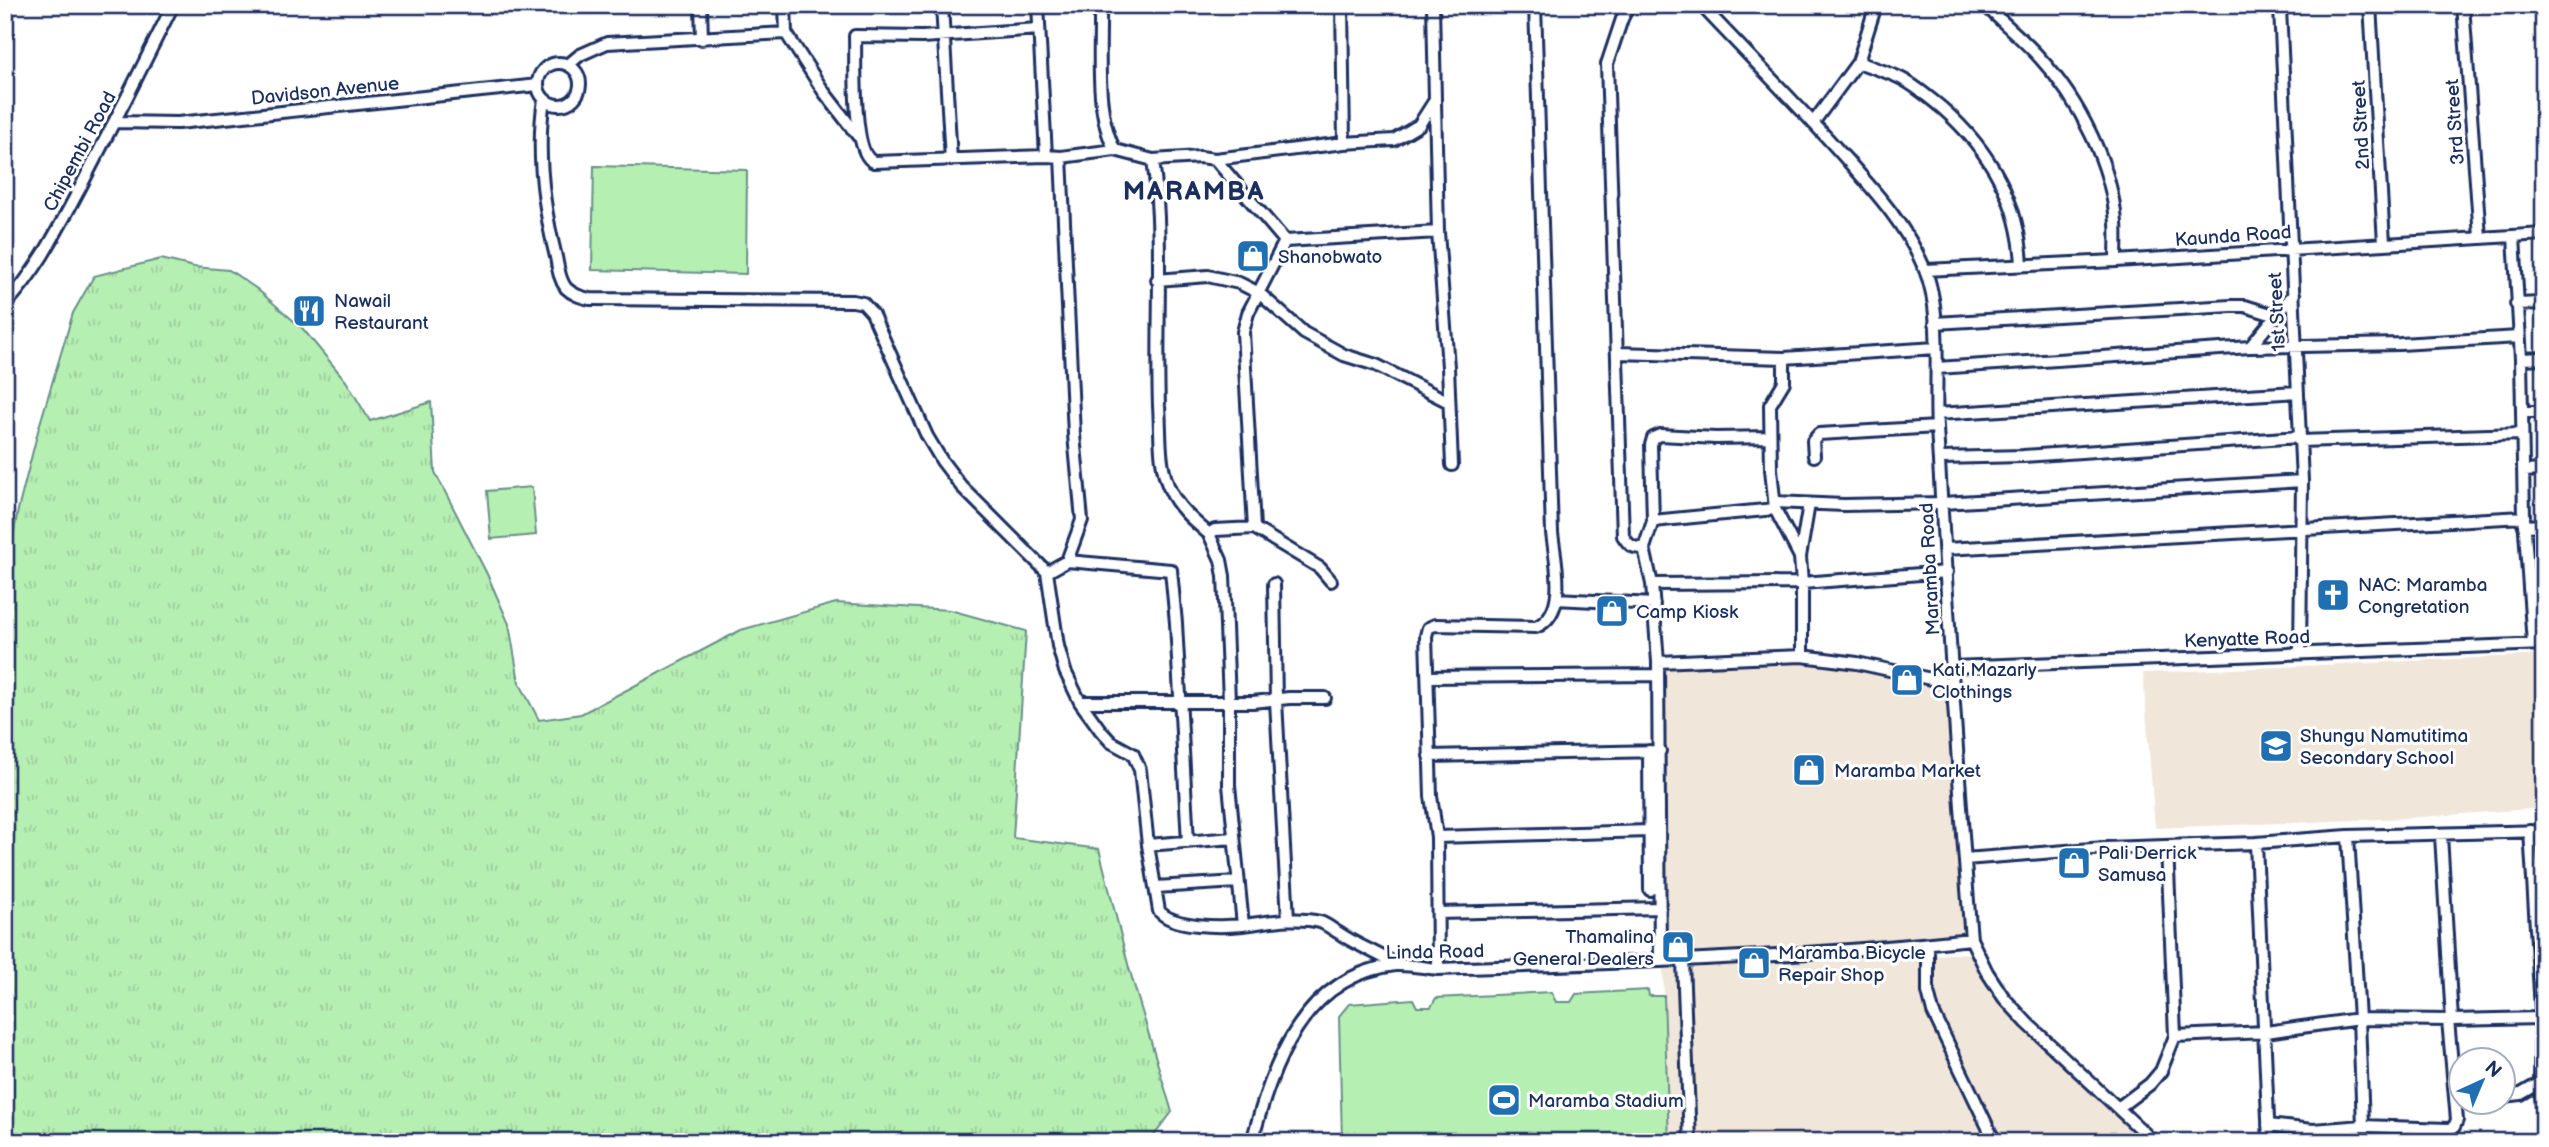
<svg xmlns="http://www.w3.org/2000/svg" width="2549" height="1147" font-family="'Balsamiq Sans',sans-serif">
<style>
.built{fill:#f1e6da}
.grass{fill:url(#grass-tufts);stroke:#688f88;stroke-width:2}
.garden{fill:#b6efb2;stroke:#688f88;stroke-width:2}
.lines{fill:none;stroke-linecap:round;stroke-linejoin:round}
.street-casing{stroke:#1b2f5e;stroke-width:16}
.street{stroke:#fff;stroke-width:10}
.labels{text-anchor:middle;stroke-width:6;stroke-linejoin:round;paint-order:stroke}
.street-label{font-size:19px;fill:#1b2f5e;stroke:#fff}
.poi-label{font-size:19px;fill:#1b2f5e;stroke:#fff;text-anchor:start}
.district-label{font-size:26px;font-weight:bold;letter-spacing:2px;fill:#1b2f5e;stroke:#fff}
</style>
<defs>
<pattern id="grass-tufts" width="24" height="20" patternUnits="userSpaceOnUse" patternTransform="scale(1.75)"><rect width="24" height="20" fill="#b6efb2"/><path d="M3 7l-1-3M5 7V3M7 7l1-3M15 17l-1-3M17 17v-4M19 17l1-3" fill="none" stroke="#9ccd9c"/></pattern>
</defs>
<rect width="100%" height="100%" fill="#fff"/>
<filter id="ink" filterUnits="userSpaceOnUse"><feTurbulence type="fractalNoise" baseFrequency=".0143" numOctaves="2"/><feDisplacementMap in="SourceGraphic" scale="14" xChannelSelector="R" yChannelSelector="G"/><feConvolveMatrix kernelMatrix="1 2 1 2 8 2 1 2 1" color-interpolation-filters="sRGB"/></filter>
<g filter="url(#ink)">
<!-- built -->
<path class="built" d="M2544,655V808L2408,818L2155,828L2143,673Z
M1661,657L1790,660L1857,665L1949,688L1963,937L1663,957L1665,852Z
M1969,953L1995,998L2143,1142H1669L1663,969Z"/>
<!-- grass -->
<path class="grass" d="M161,259L194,267L229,270L257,289L303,329L346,381L370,421L431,402L435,472L487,574L509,624L519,682L539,720L581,714L741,630L836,603L950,610L1026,631L1013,838L1099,849L1129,968L1172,1112L1149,1142H5V580L18,510L39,427L73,313L94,276Z"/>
<!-- garden -->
<path class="garden" d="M594,166L747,170L746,274L592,270Z
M532,487L536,535L491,539L487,491Z
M1648,990L1649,996H1664L1669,1142H1342L1339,1016L1349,1004L1413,999L1417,1007H1431L1436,998L1551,992L1556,1002H1571L1576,994Z"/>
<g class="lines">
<defs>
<path id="street" d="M701,5L702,39
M942,5L951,160
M1038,5L1046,156L1061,157L1074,435L1082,520L1067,561
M1100,5C1101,49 1094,112 1115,150L1153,160L1200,157L1215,159L1344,143L1394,140L1419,125L1435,100L1433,5
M1342,5L1344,143
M1629,5L1622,19L1607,64L1623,536C1629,546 1633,548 1644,548L1653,521L1651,445L1653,438L1660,435L1716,438L1770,437
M1701,5C1747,54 1794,101 1839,151C1872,188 1906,224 1925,270C1943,312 1934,381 1937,428C1947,598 1957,769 1971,939L1987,972L2004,998L2027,1023L2154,1142
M1985,5C2003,23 2023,39 2040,58C2079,100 2112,165 2116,223C2117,235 2116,248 2116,261
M2268,5L2280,8L2302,5
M2370,5L2384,243
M2463,5L2480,237
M2280,8L2302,481L2300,653
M1039,29L922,37L855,36C856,59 851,155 874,162L1046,156
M786,33L824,92L858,136
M1858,62C1871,67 1885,71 1898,77C1914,84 1928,97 1942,108C1990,150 2019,201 2022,265
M538 84a21 21 0 1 1 42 0a21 21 0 1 1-42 0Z
M568,65L580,55L607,43L786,33L785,5
M544,99C536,152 543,205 556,257C558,267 559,279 566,288C573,295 581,297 590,299L853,301L863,303L872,313L927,436L942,461L961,486L1047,572L1058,646L1065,671L1080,702L1101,731L1111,742L1133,754L1140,770L1148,845L1159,911C1173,928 1222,927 1243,925
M1435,101L1438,232L1448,367L1452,465
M115,122L178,123L538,85
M1813,123L1858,62L1876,5
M1061,157L1115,150
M1215,159L1285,241
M1153,160C1164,240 1156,325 1159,406C1161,434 1158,464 1170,490C1178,508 1194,521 1209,534
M2514,236L2521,359L2524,517L2533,644
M1925,270L2116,261L2544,234
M1157,280L1208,276L1239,283L1259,293L1304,333L1344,355L1376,365L1449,402
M2516,304L2544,303
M5,305C38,270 58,229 80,188C112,127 143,66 173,5
M1935,323L2231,306H2245L2277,316
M2250,347L2294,294
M1618,353L1784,358L1936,348
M1784,358V382L1770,405L1771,469L1775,509L1800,557
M2521,359L2544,358
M1937,368L2250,347L2400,344L2519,337
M2522,412H2544
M1937,414L2298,392
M2299,441L2522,434
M1814,456L1813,441L1819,434L1937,427
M1941,458L2023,456L2299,437
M2523,471L2544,470
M1775,502L1844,505L1943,503L2302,481
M1653,521L1775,509
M2524,526L2544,525
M1254,528L1243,332L1248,313L1285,241L1438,232
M1644,548L1652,584L1658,662L1660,961
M1945,549L2524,517
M1047,572L1067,561L1171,570L1176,623L1188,842
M1331,581L1320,568L1254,528L1215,530L1209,534L1221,560L1224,576L1229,701V785L1243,925C1268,922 1295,916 1320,922C1328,925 1332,929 1339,933C1356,945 1378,953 1397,965
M1274,584L1276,701L1288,919
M1652,584L1802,583L1947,572
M2530,586L2544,584
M1556,599L1654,604
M1802,656V583L1800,557L1809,504
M1658,662L1802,656L1857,663L1954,684
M1952,667L2544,644
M1428,677L1657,675
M1080,702H1253L1289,698H1325
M1649,751L1650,890
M1429,756L1660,751
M2348,836L2359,1019L2452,1020L2441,835
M1437,837L1650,831
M2256,843L2269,1142
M1148,845L1233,838
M1965,859L2105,848L2256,843L2348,836L2544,831
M1156,887L1238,882
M1438,913L1660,908
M1928,944V992L1933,1012L1995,1142
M1683,961L1690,1142
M1438,969L1437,837L1431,796L1426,636L1428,628L1435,625L1536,627C1569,613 1555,560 1552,533L1535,5
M2452,1020L2541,1018
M2175,1036L2266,1032L2359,1019L2363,1126
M2540,1083L2544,1126
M2504,1096L2521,1094L2540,1083L2541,1009L2530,831
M2118,1108L2150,1084L2161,1071L2175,1036L2167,846
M2268,1125L2313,1130L2363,1126L2448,1129L2454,1127L2457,1120L2448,1020
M1252,1142C1272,1065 1303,976 1395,965C1409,964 1425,968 1438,969C1616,963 1794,958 1971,939"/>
</defs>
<!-- street casing -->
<use href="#street" class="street-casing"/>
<!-- street -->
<use href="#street" class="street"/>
</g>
</g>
<!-- icons -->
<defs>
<symbol id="shop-square" viewBox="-11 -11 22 22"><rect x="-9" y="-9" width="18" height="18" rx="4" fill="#1f6fb2" stroke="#fff"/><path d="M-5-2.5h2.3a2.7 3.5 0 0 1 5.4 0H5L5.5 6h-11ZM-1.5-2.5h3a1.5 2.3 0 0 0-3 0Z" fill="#fff"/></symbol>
<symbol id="restaurant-square" viewBox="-11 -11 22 22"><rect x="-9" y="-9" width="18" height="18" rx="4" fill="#1f6fb2" stroke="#fff"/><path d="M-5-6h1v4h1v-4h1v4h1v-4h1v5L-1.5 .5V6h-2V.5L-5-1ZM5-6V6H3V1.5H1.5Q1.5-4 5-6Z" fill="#fff"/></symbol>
<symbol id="church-square" viewBox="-11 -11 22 22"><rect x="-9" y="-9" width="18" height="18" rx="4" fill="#1f6fb2" stroke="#fff"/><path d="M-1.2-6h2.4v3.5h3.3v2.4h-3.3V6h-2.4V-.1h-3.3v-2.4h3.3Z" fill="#fff"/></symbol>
<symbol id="school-square" viewBox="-11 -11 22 22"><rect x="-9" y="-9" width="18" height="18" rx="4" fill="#1f6fb2" stroke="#fff"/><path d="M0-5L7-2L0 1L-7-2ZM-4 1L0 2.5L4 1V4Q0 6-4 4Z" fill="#fff"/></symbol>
<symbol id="stadium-square" viewBox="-11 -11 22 22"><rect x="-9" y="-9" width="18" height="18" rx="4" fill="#1f6fb2" stroke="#fff"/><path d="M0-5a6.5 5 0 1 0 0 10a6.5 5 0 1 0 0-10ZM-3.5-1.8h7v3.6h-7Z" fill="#fff"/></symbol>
</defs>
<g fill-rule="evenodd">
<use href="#shop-square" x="1234" y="237" width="38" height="38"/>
<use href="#restaurant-square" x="290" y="292" width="38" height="38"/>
<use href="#church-square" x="2314" y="576" width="38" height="38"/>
<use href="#shop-square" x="1593" y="592" width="38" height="38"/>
<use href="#shop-square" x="1888" y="661" width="38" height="38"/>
<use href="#school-square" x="2257" y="727" width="38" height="38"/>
<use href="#shop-square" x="1790" y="751" width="38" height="38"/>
<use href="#shop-square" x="2055" y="844" width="38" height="38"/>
<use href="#shop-square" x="1659" y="928" width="38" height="38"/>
<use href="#shop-square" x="1735" y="944" width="38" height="38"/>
<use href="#stadium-square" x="1485" y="1081" width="38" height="38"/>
</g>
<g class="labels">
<!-- street labels -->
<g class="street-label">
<text transform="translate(325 90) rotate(-6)" y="7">Davidson Avenue</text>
<text transform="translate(2454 122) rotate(-94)" y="7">3rd Street</text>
<text transform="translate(2360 125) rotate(-93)" y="7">2nd Street</text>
<text transform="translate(79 151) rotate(-62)" y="7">Chipembi Road</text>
<text transform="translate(2233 235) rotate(-4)" y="7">Kaunda Road</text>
<text transform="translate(2276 312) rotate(-93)" y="7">1st Street</text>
<text transform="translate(1929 569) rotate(-93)" y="7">Maramba Road</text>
<text transform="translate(2247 638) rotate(-2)" y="7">Kenyatte Road</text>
<text transform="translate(1435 951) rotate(-1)" y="7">Linda Road</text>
</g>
<!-- poi labels -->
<g class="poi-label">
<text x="1278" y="263">Shanobwato</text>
<text x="334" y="307">Nawail<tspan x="334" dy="22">Restaurant</tspan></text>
<text x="2358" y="591">NAC: Maramba<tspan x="2358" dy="22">Congretation</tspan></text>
<text x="1636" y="618">Camp Kiosk</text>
<text x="1932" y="676">Kati Mazarly<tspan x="1932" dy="22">Clothings</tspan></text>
<text x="2300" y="742">Shungu Namutitima<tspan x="2300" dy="22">Secondary School</tspan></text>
<text x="1834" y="777">Maramba Market</text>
<text x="2098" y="859">Pali Derrick<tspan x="2098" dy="22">Samusa</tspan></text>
<text x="1654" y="943" text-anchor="end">Thamalina<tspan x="1654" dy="22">General Dealers</tspan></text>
<text x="1778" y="959">Maramba Bicycle<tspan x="1778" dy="22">Repair Shop</tspan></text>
<text x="1528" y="1107">Maramba Stadium</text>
</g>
<!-- district labels -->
<g class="district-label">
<text x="1194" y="200">MARAMBA</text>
</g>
</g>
<!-- margin -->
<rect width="2549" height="1147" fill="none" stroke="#fff" stroke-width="28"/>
<rect x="14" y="14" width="2521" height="1119" fill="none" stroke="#1b2f5e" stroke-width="2.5" filter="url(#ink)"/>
<!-- north arrow -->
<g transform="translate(2482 1081) rotate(44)"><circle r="33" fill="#ffffff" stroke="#a4acbf" stroke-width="2"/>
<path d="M0-5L12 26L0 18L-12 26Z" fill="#1f6fb2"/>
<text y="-10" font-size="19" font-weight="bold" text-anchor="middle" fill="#1b2f5e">N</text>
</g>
</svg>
